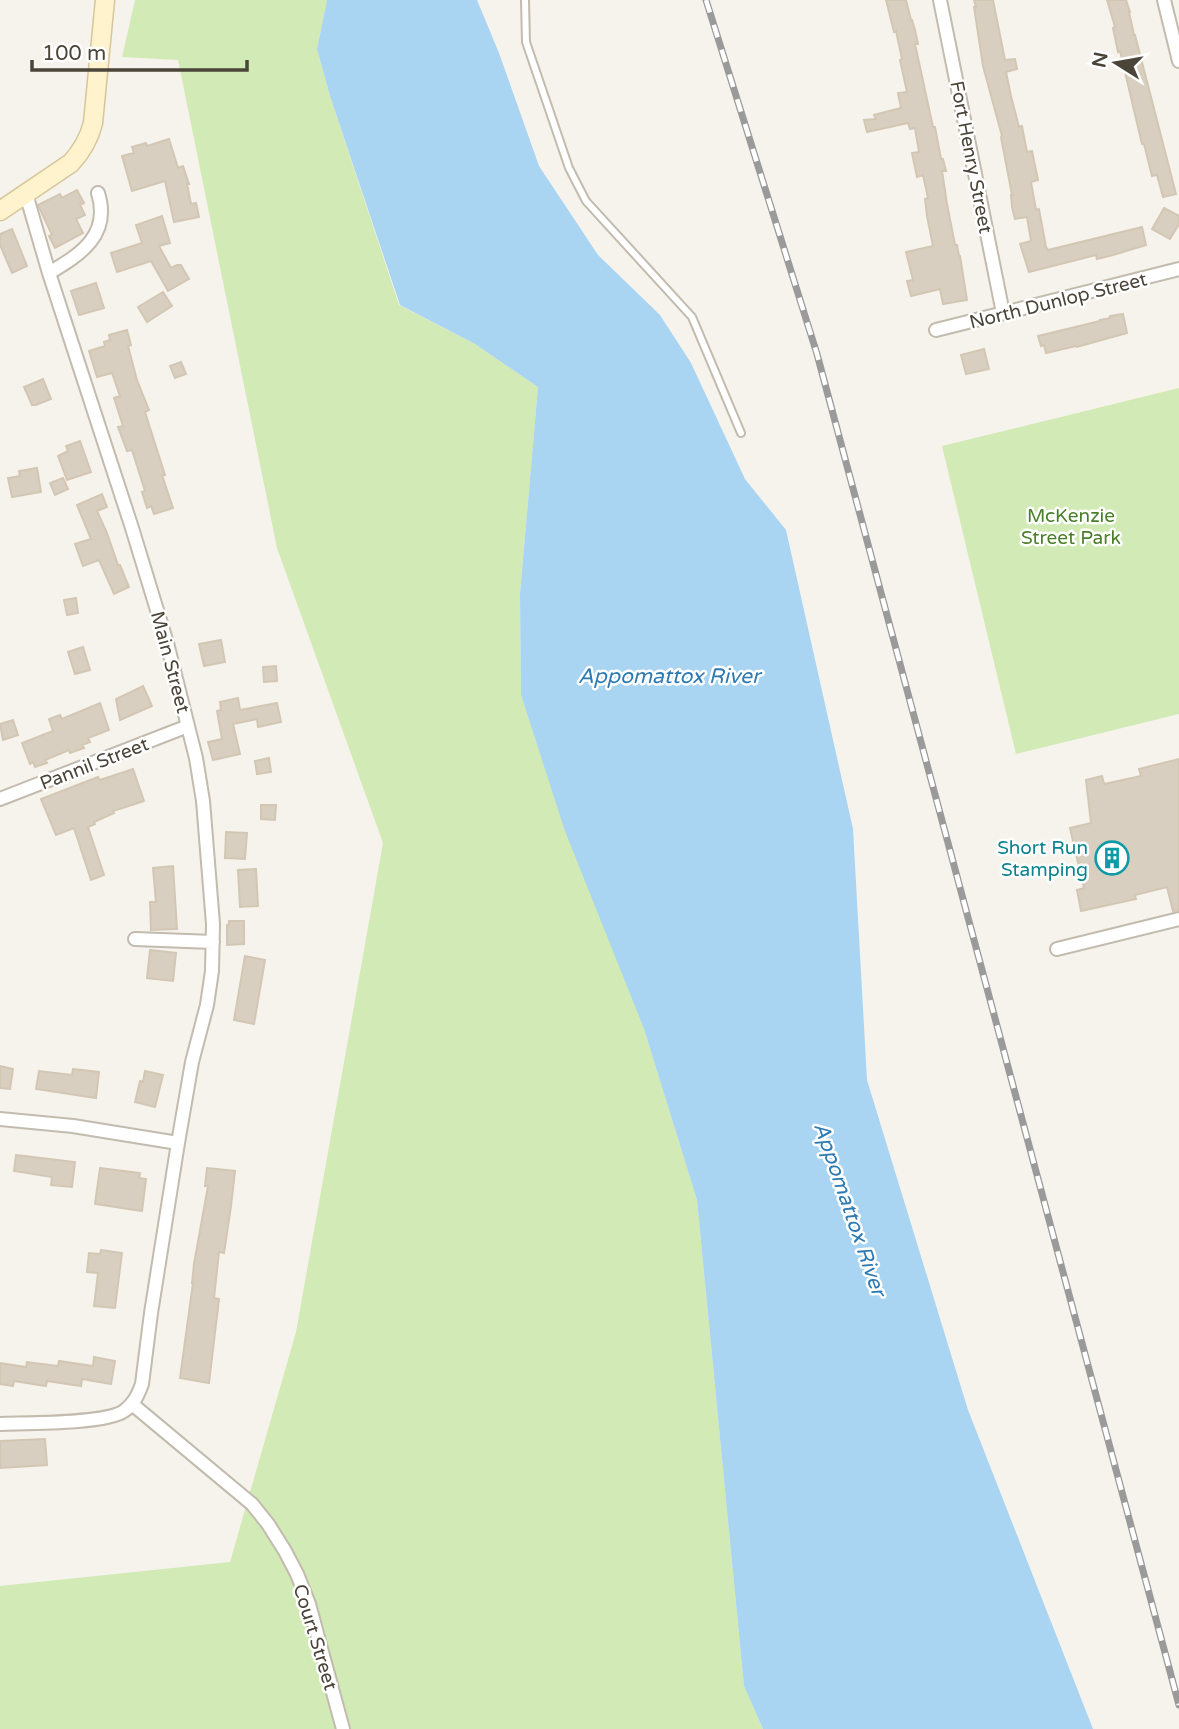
<svg xmlns="http://www.w3.org/2000/svg" width="1179" height="1729" font-family="'Varela Round',sans-serif">
<style>
.green{fill:#d2eab5}
.water{fill:#a9d4f2}
.building{fill:#d8cfc1;stroke:#d3c7b4;stroke-width:2}
.lines{fill:none;stroke-linecap:round;stroke-linejoin:round}
.service-casing{stroke:#c2bbae;stroke-width:10}
.minor-casing{stroke:#c2bbae;stroke-width:16}
.secondary-casing{stroke:#d6c79b;stroke-width:21}
.service{stroke:#fff;stroke-width:6}
.minor{stroke:#fff;stroke-width:12}
.secondary{stroke:#fff3cd;stroke-width:18}
.rail-casing{stroke:#9a9a9a;stroke-width:7}
.rail{stroke:#fff;stroke-width:4.5;stroke-dasharray:13;stroke-linecap:butt}
.labels{text-anchor:middle;stroke-width:5;stroke-linejoin:round;paint-order:stroke}
.street-label{font-size:19px;fill:#4b4439;stroke:#fff}
.park-label{font-size:19px;fill:#4a7f2a;stroke:#fff}
.culture-label{font-size:19px;fill:#0d838f;stroke:#fff;text-anchor:end}
.water-label{font-size:21px;font-style:italic;fill:#2e7ab2;stroke:#fff}
</style>
<rect width="100%" height="100%" fill="#f6f3ec"/>
<!-- green -->
<path class="green" d="M135,0H327L317,49L330,96L399,305L475,344L538,387L520,594L521,695L566,831L644,1029L697,1200L744,1686L763,1729H0V1586L230,1562L296,1332L383,843L277,548L178,60L122,57Z
M1179,388V714L1016,754L942,446Z"/>
<!-- water -->
<path class="water" d="M327,0H477L499,53L539,166L598,255L660,315L691,363L745,479L786,530L853,829L867,1080L968,1410L1093,1729H763L744,1686L697,1200L644,1029L565,831L521,695L520,594L538,387L475,344L400,305L330,96L317,49Z"/>
<!-- building -->
<path class="building" d="M886,0H906L911,20H912L915,30L918,44H915L933,127H935L941,159H943L946,171H942L947,204L955,245H957L959,256H960L967,300L943,304L940,289L911,296L907,281L913,280L906,252L933,246L927,216L925,199L928,198L923,175L917,177L912,153L919,152L915,128L910,129L908,123L867,132L864,120L876,119L874,115L901,108L898,93L907,92L900,60L902,59L896,31L894,32Z
M974,0H993L1005,60L1015,59L1017,69L1006,72L1011,96L1019,127L1022,126L1027,152L1032,151L1038,180L1031,182L1036,210L1039,209L1046,247L1048,250L1142,227L1146,245L1113,255L1097,259L1096,255L1029,272L1020,244L1031,241L1027,217L1015,219L1012,207L1011,195H1012L1001,137L1002,136L983,66L974,7H976Z
M1107,0H1126L1130,12H1129L1134,35H1135L1176,194L1163,197L1157,175L1152,176L1144,144H1142L1120,51L1118,52L1113,28L1115,27Z
M169,139L178,168L183,166L189,184H187L191,204L196,203L199,217L174,222L165,181L132,191L122,156L134,153L132,147L146,143L147,146Z
M77,190L84,203L80,205L85,215L76,219L83,233L55,248L49,236L52,235L38,205L60,194L62,198Z
M1164,208L1179,216V224L1170,239L1152,229Z
M162,216L170,243L159,246L171,268L177,265H181L189,279L168,291L151,261L117,272L111,253L142,243L136,225Z
M12,229L27,266L12,273L0,245V234Z
M96,283L104,308L79,315L71,291Z
M163,292L172,306L147,322L138,307Z
M1123,314L1127,333L1077,347L1076,346L1046,353L1044,345L1041,346L1038,336L1100,321V320L1110,318V316Z
M127,330L131,345L128,346L137,380L149,410L145,412L165,475H162L173,508L154,514L151,506L147,508L142,492L145,491L132,450L127,451L118,427L123,426L114,398L120,396L112,373L97,377L89,351L105,346L104,342L110,340L109,335Z
M984,349L989,369L966,374L961,355Z
M181,362L186,374L175,378L170,366Z
M43,379L51,399L36,405H32L24,387Z
M80,441L91,472L67,480L58,456L68,451L66,446Z
M37,468L41,492L12,497L8,478L20,476L19,471Z
M63,478L68,489L55,495L50,483Z
M102,494L107,507L97,511L107,533L118,565H120L129,587L114,594L99,560L83,566L75,544L91,539L77,505Z
M76,598L78,613L67,615L64,600Z
M221,640L225,662L204,666L199,644Z
M83,647L90,670L75,674L68,652Z
M276,666L277,681L264,682L263,667Z
M143,686L152,706L120,720L116,699Z
M238,698L240,710L277,703L281,722L258,727L257,719L233,724L240,754L213,760L208,742L222,739L217,711L221,710L220,702Z
M100,703L109,730L88,738L90,742L82,745L84,748L70,753L69,750L45,760L47,763L35,767L33,762L30,764L22,743L53,731L49,719L60,715L62,719Z
M13,720L18,735L3,740L0,724Z
M269,758L271,772L257,774L255,761Z
M1179,759V910L1173,911L1167,887L1135,895L1136,899L1081,911L1077,890L1084,888L1070,828L1091,823L1086,780L1102,776L1104,784L1141,776L1139,769Z
M133,769L144,801L113,811L114,813L94,822L95,824L88,827L104,875L91,880L74,828L56,835L41,799L98,777L100,780Z
M261,805H276L275,820L261,819Z
M226,832L247,833L245,859L225,858Z
M173,866L177,929L151,930L150,902H156L153,868Z
M256,869L258,906L240,907L238,870Z
M229,921H244V944L227,945V925H229Z
M150,950L176,953L173,981L147,978Z
M245,956L265,960L254,1024L234,1020Z
M0,1066L13,1069L10,1089L0,1088Z
M73,1069L99,1072L96,1098L36,1089L39,1071L72,1075Z
M145,1071L163,1075L155,1107L135,1102L140,1081L143,1082Z
M16,1155L75,1162L72,1187L51,1185L52,1177L14,1171Z
M100,1168L140,1173L139,1178L146,1179L142,1211L95,1204Z
M207,1168L235,1171L231,1206L224,1253L219,1252L214,1298L219,1299L209,1383L180,1378L193,1283H192L194,1264L208,1186H205Z
M101,1250L122,1253L115,1308L94,1306L98,1273L87,1272L89,1253L100,1254Z
M94,1357L115,1361L111,1384L82,1379L81,1386L47,1381L46,1386L14,1381L13,1386L0,1384V1363L26,1367L27,1362L58,1366L59,1361L93,1366Z
M45,1439L47,1465L0,1468V1441Z"/>
<g class="lines">
<defs>
<path id="service" d="M525,0L526,42L569,168L586,201L692,317L741,433"/>
<path id="minor" d="M940,0L1003,313
M1164,0L1179,61
M49,273C81,254 111,235 98,193
M936,330L1179,269
M0,799L188,726
M135,939L213,942
M1057,949L1179,919
M0,1119L73,1126L178,1143
M132,1404L252,1504L268,1524L285,1551L297,1574L309,1604L343,1729
M0,1424C26,1423 106,1424 124,1411C134,1404 138,1395 142,1384L151,1313L178,1143L192,1062L207,1005L212,971L213,924L203,801L196,758L167,643L132,528L49,273L26,194"/>
<path id="secondary" d="M0,211L71,163C82,151 89,139 93,123L105,0"/>
</defs>
<!-- service casing -->
<use href="#service" class="service-casing"/>
<!-- minor casing -->
<use href="#minor" class="minor-casing"/>
<!-- secondary casing -->
<use href="#secondary" class="secondary-casing"/>
<!-- service -->
<use href="#service" class="service"/>
<!-- minor -->
<use href="#minor" class="minor"/>
<!-- secondary -->
<use href="#secondary" class="secondary"/>
<defs>
<path id="rail" d="M706,0L817,354L1179,1705"/>
</defs>
<!-- rail casing -->
<use href="#rail" class="rail-casing"/>
<!-- rail -->
<use href="#rail" class="rail"/>
</g>
<!-- icons -->
<defs>
<symbol id="building-ring" viewBox="-11 -11 22 22"><circle r="9.5" fill="#fff" stroke="#0f9aa8" stroke-width="1.5"/><path d="M-4-6H4V6H1V3H-1V6H-4ZM-2.5-4.3h1.7v1.8h-1.7ZM.8-4.3h1.7v1.8H.8ZM-2.5-1h1.7V.8h-1.7ZM.8-1h1.7V.8H.8Z" fill="#0f9aa8"/></symbol>
</defs>
<g fill-rule="evenodd">
<use href="#building-ring" x="1093" y="839" width="38" height="38"/>
</g>
<g class="labels">
<!-- street labels -->
<g class="street-label">
<text transform="translate(972 157) rotate(79)" y="7">Fort Henry Street</text>
<text transform="translate(1058 300) rotate(-14)" y="7">North Dunlop Street</text>
<text transform="translate(171 662) rotate(75)" y="7">Main Street</text>
<text transform="translate(94 763) rotate(-21)" y="7">Pannil Street</text>
<text transform="translate(316 1637) rotate(73)" y="7">Court Street</text>
</g>
<!-- park labels -->
<g class="park-label">
<text x="1071" y="522">McKenzie<tspan x="1071" dy="22">Street Park</tspan></text>
</g>
<!-- culture labels -->
<g class="culture-label">
<text x="1088" y="854">Short Run<tspan x="1088" dy="22">Stamping</tspan></text>
</g>
<!-- water labels -->
<g class="water-label">
<text x="669" y="683">Appomattox River</text>
<text transform="translate(850 1209) rotate(71)" y="7">Appomattox River</text>
</g>
</g>
<!-- north arrow -->
<g transform="translate(1116 63) rotate(281)" stroke="#ffffff" stroke-width="5" paint-order="stroke">
<path d="M0-5L12 26L0 18L-12 26Z" fill="#4b4439"/>
<text y="-10" font-size="19" font-weight="bold" text-anchor="middle" fill="#4b4439">N</text>
</g>
<!-- scale -->
<path d="M32 60v10h215v-10" fill="none" stroke="#4b4439" stroke-width="3.5"/>
<text x="42" y="60" font-size="21" fill="#4b4439" stroke="#ffffff" stroke-width="5" paint-order="stroke">100 m</text>
</svg>
